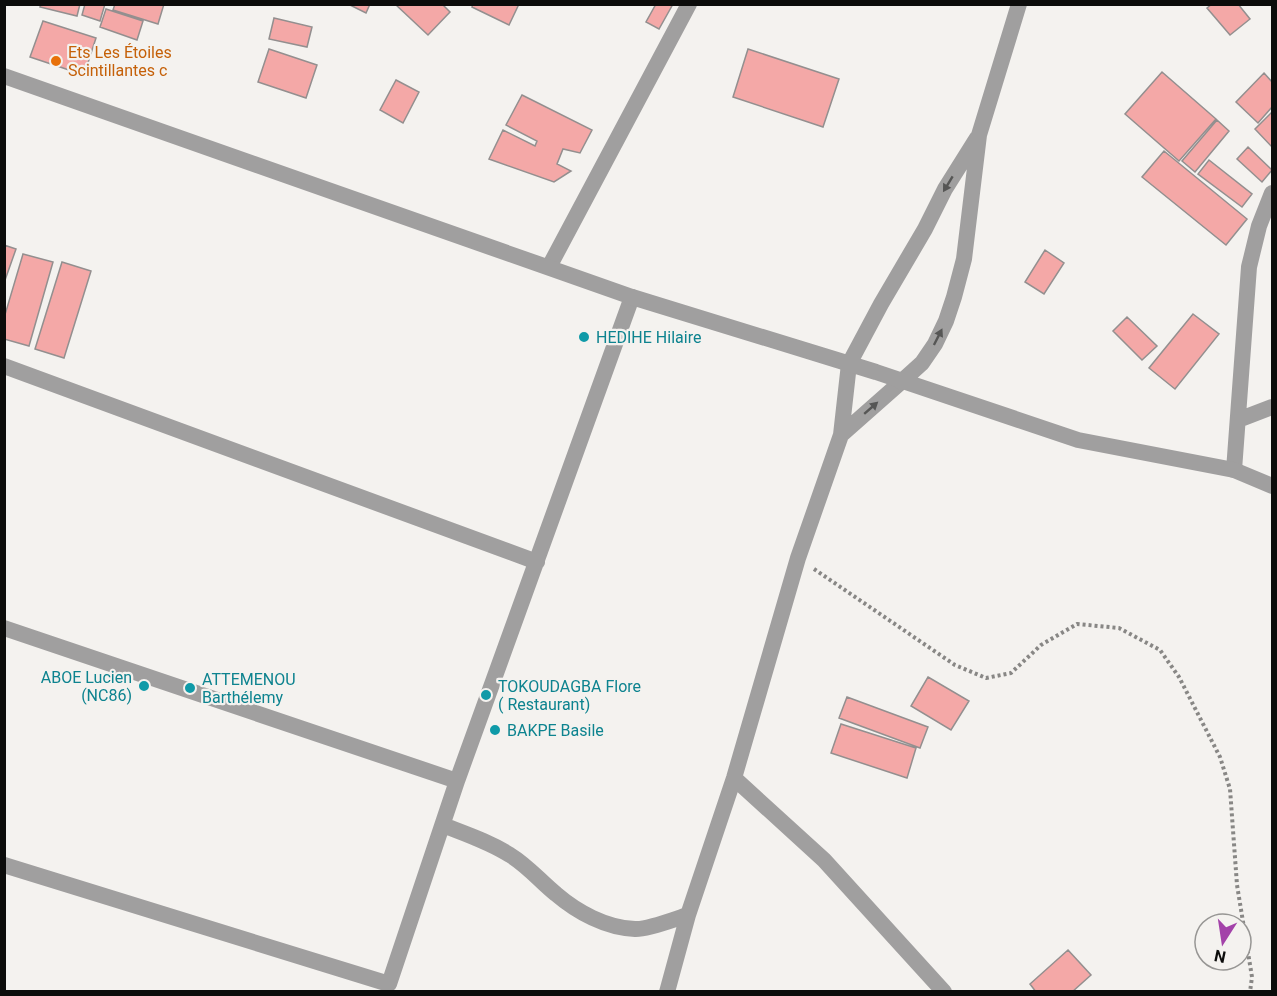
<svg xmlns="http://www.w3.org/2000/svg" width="1277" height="996" font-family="Roboto,sans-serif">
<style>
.building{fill:#f4a8a7;stroke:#938f8f;stroke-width:1.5}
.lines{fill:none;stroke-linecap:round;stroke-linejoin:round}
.path{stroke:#888785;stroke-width:4;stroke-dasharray:3 3;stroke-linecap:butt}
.minor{stroke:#a09f9f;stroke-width:16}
.tertiary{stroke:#a09f9f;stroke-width:16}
.oneway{fill:#565655}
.food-dot{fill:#e8710a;stroke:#f4f2ef;stroke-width:2}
.culture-dot{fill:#0f9aa8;stroke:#f4f2ef;stroke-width:2}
.labels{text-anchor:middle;stroke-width:4.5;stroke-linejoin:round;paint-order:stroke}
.food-label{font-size:16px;fill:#c56008;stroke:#f4f2ef;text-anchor:start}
.culture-label{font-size:16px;fill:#0d838f;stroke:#f4f2ef;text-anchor:start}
</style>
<rect width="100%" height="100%" fill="#f4f2ef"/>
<!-- building -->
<path class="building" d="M41,4H80L77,16L40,7Z
M85,4H105L100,21L82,15Z
M115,4H164L158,24L113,10Z
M348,4H370L366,13Z
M395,4H442L450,12L428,35Z
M473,4H519L509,25L472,7Z
M656,4H673L659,29L646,22Z
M1212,4H1238L1250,19L1230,35L1207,8Z
M106,9L143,21L137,40L100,27Z
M274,18L312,27L307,47L269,39Z
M43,21L96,38L84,75L30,57Z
M269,49L317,65L306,98L258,82Z
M748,49L839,79L823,127L733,97Z
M1162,72L1216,119L1179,161L1125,114Z
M1264,73L1272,82V107L1258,123L1236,102Z
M396,80L419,92L403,123L380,110Z
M522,95L592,130L580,153L563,149L557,164L571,171L554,182L489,159L503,130L535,146L537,141L506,125Z
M1272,112V147L1255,129Z
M1217,120L1229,131L1195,172L1182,161Z
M1248,147L1272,170L1262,182L1237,159Z
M1164,151L1247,219L1226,245L1142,177Z
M1209,160L1252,194L1242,207L1198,174Z
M4,245L16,249L4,283Z
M1045,250L1064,263L1044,294L1025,282Z
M23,254L53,262L29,346L4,339V318Z
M62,262L91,271L64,358L35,349Z
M1193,314L1219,334L1175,389L1149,368Z
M1127,317L1157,346L1142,360L1113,331Z
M928,677L969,701L951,730L911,706Z
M847,697L928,727L920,748L839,718Z
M841,724L916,748L907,778L831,753Z
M1068,950L1091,975L1072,992H1036L1030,984Z"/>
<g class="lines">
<!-- path -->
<path class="path" d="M814,569L955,665L986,678L1011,673L1041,645L1077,624L1119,628L1160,650L1179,677L1220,757L1230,789L1237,885L1252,977L1250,992"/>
<!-- minor -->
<path class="minor" d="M549,267L689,4
M4,366L537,562
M1238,420L1272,407
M841,435L901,382
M1234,470L1249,267L1259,226L1272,193
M4,628L457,781
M734,778L824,860L944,992
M443,825C466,834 490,842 510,855C528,866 540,881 556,894C577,912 606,928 635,929C647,930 675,919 688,915
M4,865L389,984L457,781L632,297
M667,992L688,915L734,778L798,558L841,435L849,364"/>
<!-- tertiary -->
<path class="tertiary" d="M4,76L632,297L876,372L1078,440L1234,470L1272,486
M849,364L881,304L925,229L945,189L977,138
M901,382L922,363L935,344L946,321L954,297L964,259L979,135L1019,4"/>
</g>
<!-- one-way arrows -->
<defs><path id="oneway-solid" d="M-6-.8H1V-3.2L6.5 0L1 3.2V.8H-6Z" transform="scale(1.5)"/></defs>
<g class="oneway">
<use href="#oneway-solid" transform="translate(948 184) rotate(121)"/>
<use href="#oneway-solid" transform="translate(938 337) rotate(-63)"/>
<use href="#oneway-solid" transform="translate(871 408) rotate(-41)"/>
</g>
<!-- markers -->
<circle class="food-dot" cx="56" cy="61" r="6"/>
<g class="culture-dot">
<circle cx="584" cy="337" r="6"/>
<circle cx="144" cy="686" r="6"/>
<circle cx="190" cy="688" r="6"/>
<circle cx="486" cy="695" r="6"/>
<circle cx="495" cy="730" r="6"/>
</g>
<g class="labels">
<!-- food labels -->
<g class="food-label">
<text x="68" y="58">Ets Les Étoiles<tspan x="68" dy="18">Scintillantes c</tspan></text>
</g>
<!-- culture labels -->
<g class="culture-label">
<text x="596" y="343">HEDIHE Hilaire</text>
<text x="132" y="683" text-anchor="end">ABOE Lucien<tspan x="132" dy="18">(NC86)</tspan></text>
<text x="202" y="685">ATTEMENOU<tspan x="202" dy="18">Barthélemy</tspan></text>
<text x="498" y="692">TOKOUDAGBA Flore<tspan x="498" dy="18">( Restaurant)</tspan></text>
<text x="507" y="736">BAKPE Basile</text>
</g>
</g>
<!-- border -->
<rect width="1277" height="996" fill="none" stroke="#0c0c0b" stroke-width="12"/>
<!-- north arrow -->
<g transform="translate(1223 942) rotate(192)"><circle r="28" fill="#f4f2ef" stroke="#979694" stroke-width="1.5"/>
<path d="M0-4.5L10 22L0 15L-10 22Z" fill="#a342a9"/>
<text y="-9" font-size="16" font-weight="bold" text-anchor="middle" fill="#0c0c0b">N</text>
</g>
</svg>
